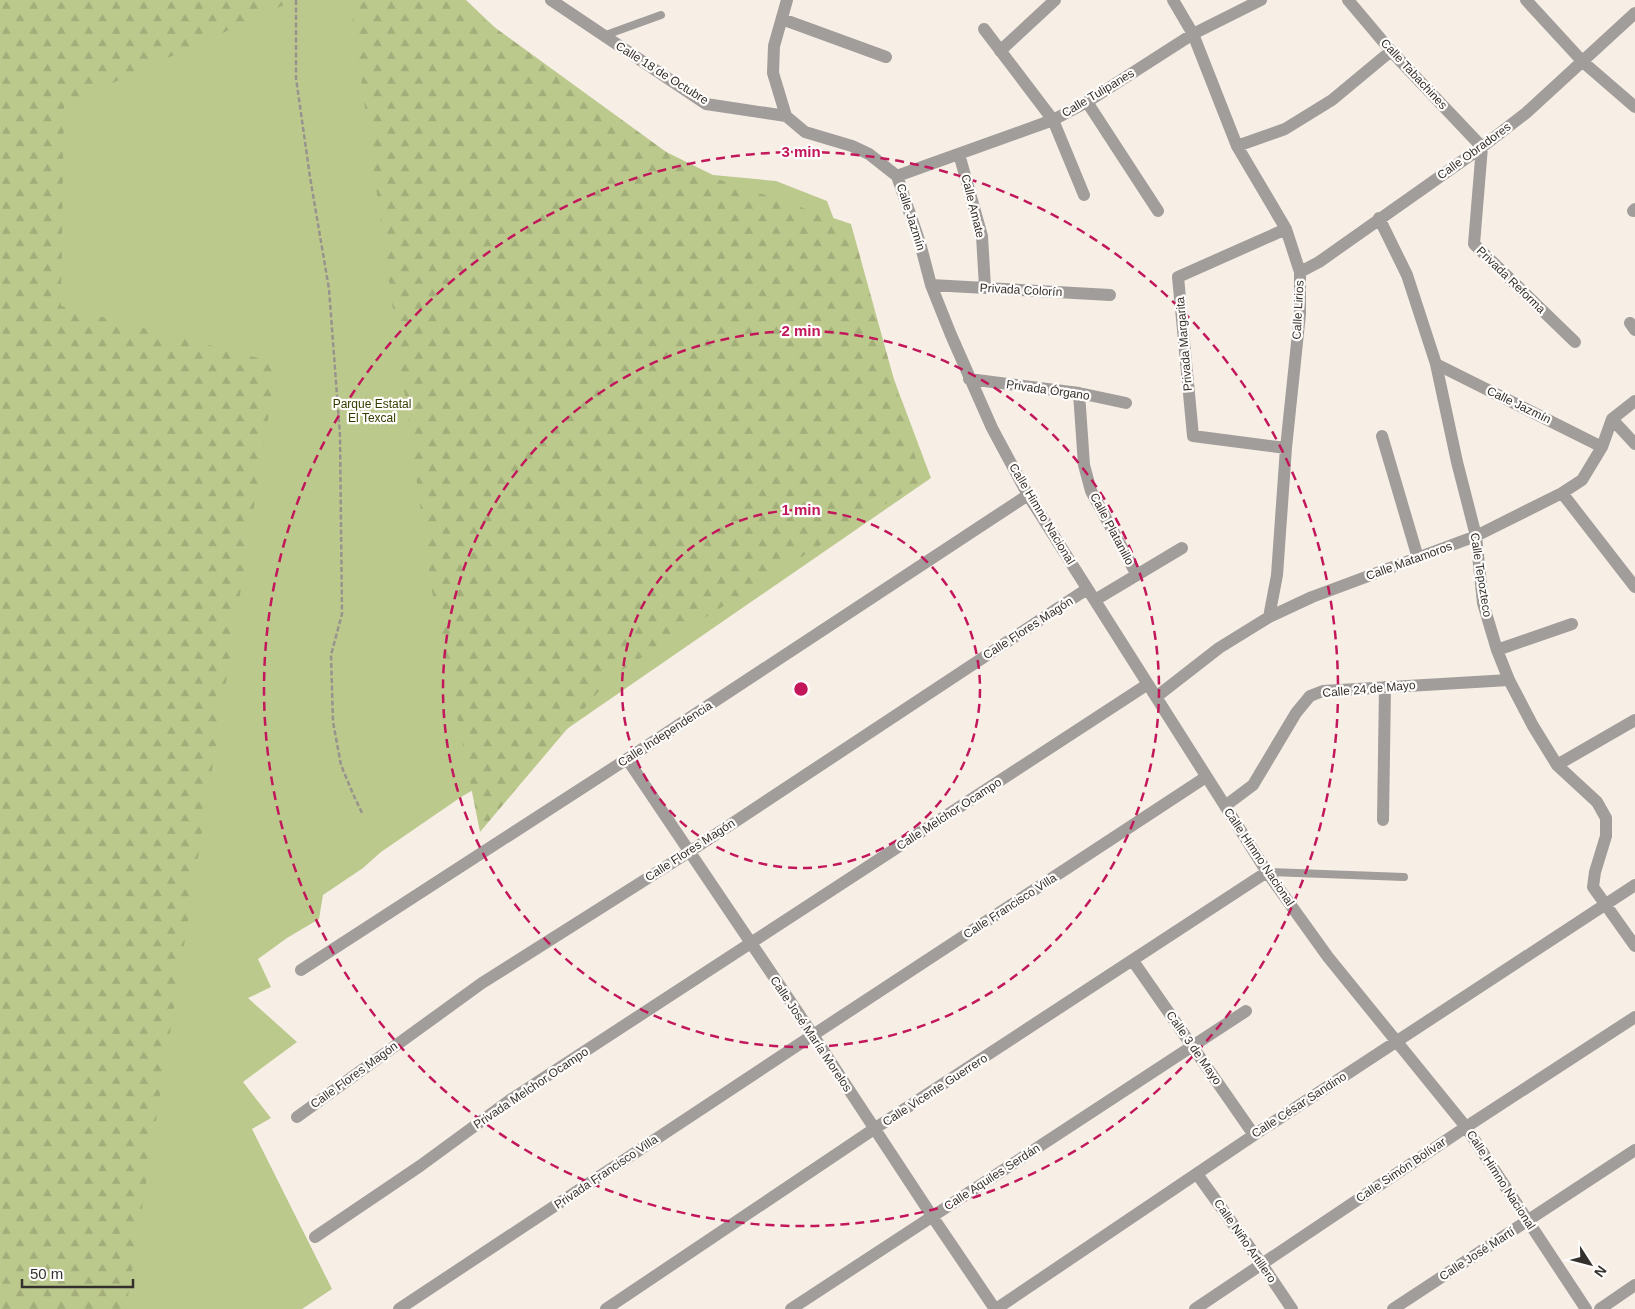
<svg xmlns="http://www.w3.org/2000/svg" width="1635" height="1309" font-family="Helvetica,sans-serif">
<style>
.green{fill:#bcc98d}
.forest{fill:url(#forest-firs)}
.lines{fill:none;stroke-linecap:round;stroke-linejoin:round}
.path{stroke:#99938d;stroke-width:2.5;stroke-dasharray:5 2.5;stroke-linecap:butt}
.lane{stroke:#a19d9a;stroke-width:8}
.street{stroke:#a19d9a;stroke-width:12}
.ring{fill:none;stroke:#c2185b;stroke-width:2.5;stroke-dasharray:9 6}
.labels{text-anchor:middle;stroke-width:4.5;stroke-linejoin:round;paint-order:stroke}
.street-label{font-size:12px;fill:#34302d;stroke:#fffdfb}
.park-label{font-size:12px;fill:#343d00;stroke:#fffdfb}
.centre{fill:#c2185b;stroke:#fffdfb;stroke-width:2.5}
.ring-label{font-size:15px;text-anchor:middle;font-weight:bold;fill:#c2185b;stroke:#fffdfb;stroke-width:4.5;stroke-linejoin:round;paint-order:stroke}
</style>
<defs>
<pattern id="forest-firs" width="22" height="20" patternUnits="userSpaceOnUse" patternTransform="scale(1.25)"><rect width="22" height="20" fill="#bcc98d"/><path d="M5 1l3.5 6h-7zM16 11l3.5 6h-7z" fill="#a2ad7a"/></pattern>
</defs>
<rect width="100%" height="100%" fill="#f7eee6"/>
<!-- green -->
<path class="green" d="M0,0H466L510,42L605,122L713,175L776,181L827,201L931,478L503,773L461,797L381,852L363,868L323,895L319,919L287,938L258,959L271,987L248,998L297,1042L243,1082L271,1118L252,1129L332,1289L302,1309H0Z"/>
<!-- forest -->
<path class="forest" d="M0,0H295L64,105L61,306L277,363L126,1309H0Z
M350,0H457L691,170L851,224L922,481L611,677L480,832L432,591Z"/>
<g class="lines">
<!-- path -->
<path class="path" d="M296,0V78L310,177L329,289L340,435L342,614L331,655L333,722L341,765L353,794L363,815"/>
<!-- lane -->
<path class="lane" d="M603,36L661,15
M1267,872L1404,877"/>
<!-- street -->
<path class="street" d="M551,0L706,104L786,116
M787,0L774,46L773,73L786,116L805,132L852,146L869,154L897,176L920,243L931,285L951,335L992,428L1028,495L1267,872L1328,957L1466,1127L1586,1309
M1173,0L1193,34L1237,146L1286,229L1300,272V314L1286,448L1277,575L1269,617
M1348,0L1391,51L1482,147L1474,244L1575,342
M1526,0L1583,62L1635,107
M782,19L886,57
M984,29L1053,120L1084,195
M1000,51L1055,0
M1087,102L1158,211
M1237,146L1285,129L1332,100L1391,51
M959,154L982,236L985,287
M897,176L1053,120L1087,102L1193,34L1261,0
M1633,211L1635,209
M1379,218L1407,275L1436,364L1457,462L1476,536L1483,603L1497,650L1509,680L1533,726L1557,765L1597,802L1606,818V836L1595,872L1593,887L1635,946
M1300,272L1319,262L1482,147L1526,113L1635,13
M931,285L1110,295
M1630,323L1635,330
M1436,364L1602,447
M969,379L1079,393L1126,403
M1079,393L1084,465L1091,491L1137,575
M1612,419L1635,444
M1382,436L1418,558
M1286,448L1193,436L1178,277L1286,229
M1562,493L1635,587
M1095,600L1182,548
M1497,650L1572,624
M1156,697L1219,648L1269,617L1312,597L1476,536L1562,493L1582,480L1602,447L1612,419L1635,401
M627,759L813,1035L932,1216L995,1309
M1557,765L1635,720
M1225,806L1253,785L1296,713L1310,696L1323,691L1509,680
M1383,820L1385,687
M1133,961L1254,1135
M301,970L627,759L1028,495
M297,1117L482,983L689,852L1087,589
M1197,1174L1261,1263L1292,1309
M315,1237L420,1166L510,1100L1148,684
M399,1309L813,1035L1206,777
M606,1309L874,1129L1267,872
M791,1309L1246,1011
M996,1309L1254,1135L1635,885
M1195,1309L1466,1127L1635,1017
M1393,1309L1635,1150
M1600,1309L1635,1285"/>
</g>
<!-- distance rings -->
<g class="ring">
<circle cx="801" cy="689" r="179"/>
<circle cx="801" cy="689" r="358"/>
<circle cx="801" cy="689" r="537"/>
</g>
<g class="labels">
<!-- street labels -->
<g class="street-label">
<text transform="translate(662 73) rotate(32)" y="4">Calle 18 de Octubre</text>
<text transform="translate(1414 74) rotate(47)" y="4">Calle Tabachines</text>
<text transform="translate(1098 93) rotate(-31)" y="4">Calle Tulipanes</text>
<text transform="translate(1474 151) rotate(-36)" y="4">Calle Obradores</text>
<text transform="translate(973 206) rotate(76)" y="4">Calle Amate</text>
<text transform="translate(911 217) rotate(72)" y="4">Calle Jazmín</text>
<text transform="translate(1511 280) rotate(44)" y="4">Privada Reforma</text>
<text transform="translate(1021 290) rotate(3)" y="4">Privada Colorín</text>
<text transform="translate(1298 310) rotate(-87)" y="4">Calle Lirios</text>
<text transform="translate(1184 344) rotate(-95)" y="4">Privada Margarita</text>
<text transform="translate(1048 390) rotate(8)" y="4">Privada Órgano</text>
<text transform="translate(1519 405) rotate(26)" y="4">Calle Jazmín</text>
<text transform="translate(1042 514) rotate(59)" y="4">Calle Himno Nacional</text>
<text transform="translate(1112 529) rotate(62)" y="4">Calle Platanillo</text>
<text transform="translate(1409 561) rotate(-20)" y="4">Calle Matamoros</text>
<text transform="translate(1481 575) rotate(81)" y="4">Calle Tepozteco</text>
<text transform="translate(1028 628) rotate(-33)" y="4">Calle Flores Magón</text>
<text transform="translate(1369 689) rotate(-5)" y="4">Calle 24 de Mayo</text>
<text transform="translate(665 734) rotate(-33)" y="4">Calle Independencia</text>
<text transform="translate(949 814) rotate(-33)" y="4">Calle Melchor Ocampo</text>
<text transform="translate(690 850) rotate(-33)" y="4">Calle Flores Magón</text>
<text transform="translate(1259 857) rotate(56)" y="4">Calle Himno Nacional</text>
<text transform="translate(1010 906) rotate(-33)" y="4">Calle Francisco Villa</text>
<text transform="translate(811 1034) rotate(56)" y="4">Calle José María Morelos</text>
<text transform="translate(1194 1048) rotate(55)" y="4">Calle 3 de Mayo</text>
<text transform="translate(354 1075) rotate(-36)" y="4">Calle Flores Magón</text>
<text transform="translate(531 1088) rotate(-34)" y="4">Privada Melchor Ocampo</text>
<text transform="translate(935 1090) rotate(-33)" y="4">Calle Vicente Guerrero</text>
<text transform="translate(1299 1105) rotate(-33)" y="4">Calle César Sandino</text>
<text transform="translate(1401 1170) rotate(-34)" y="4">Calle Simón Bolívar</text>
<text transform="translate(606 1172) rotate(-34)" y="4">Privada Francisco Villa</text>
<text transform="translate(992 1177) rotate(-33)" y="4">Calle Aquiles Serdán</text>
<text transform="translate(1501 1180) rotate(57)" y="4">Calle Himno Nacional</text>
<text transform="translate(1245 1241) rotate(55)" y="4">Calle Niño Artillero</text>
<text transform="translate(1477 1254) rotate(-33)" y="4">Calle José Martí</text>
</g>
<!-- park labels -->
<g class="park-label">
<text x="372" y="408">Parque Estatal<tspan x="372" dy="14">El Texcal</tspan></text>
</g>
</g>
<circle cx="801" cy="689" r="8" class="centre"/>
<g class="ring-label">
<text x="801" y="157">3 min</text>
<text x="801" y="336">2 min</text>
<text x="801" y="515">1 min</text>
</g>
<!-- north arrow -->
<g transform="translate(1590 1264) rotate(126)" stroke="#fffdfb" stroke-width="4" paint-order="stroke">
<path d="M0-4L9 19L0 12L-9 19Z" fill="#34302d"/>
<text y="-8" font-size="14" font-weight="bold" text-anchor="middle" fill="#34302d">N</text>
</g>
<!-- scale -->
<path d="M22 1279v8h111v-8" fill="none" stroke="#34302d" stroke-width="2.5"/>
<text x="30" y="1279" font-size="15" fill="#34302d" stroke="#fffdfb" stroke-width="4" paint-order="stroke">50 m</text>
</svg>
